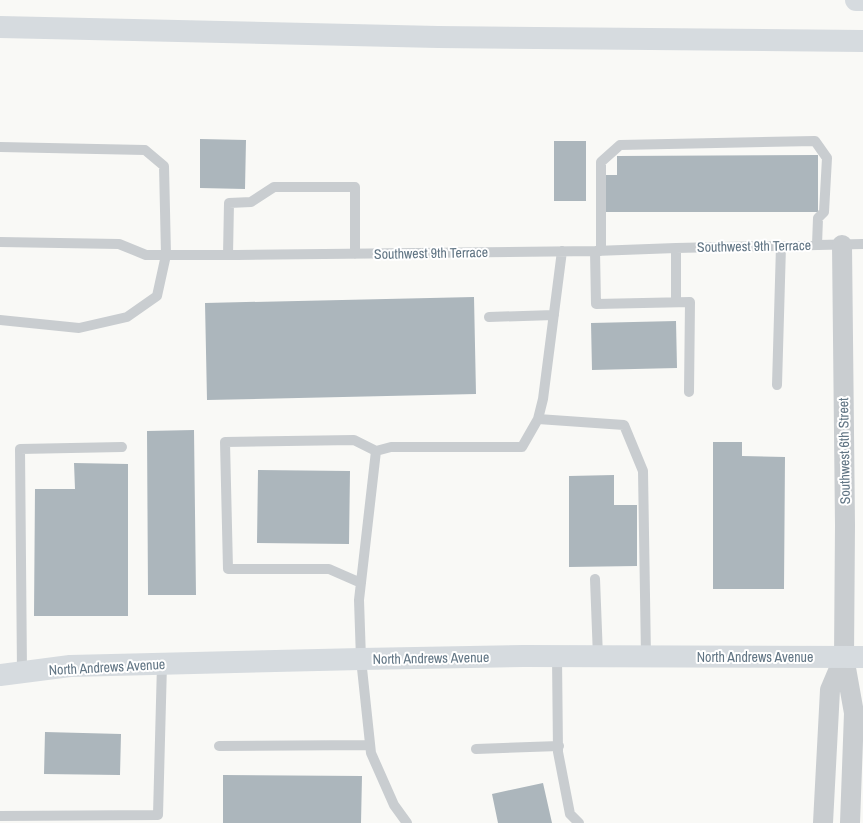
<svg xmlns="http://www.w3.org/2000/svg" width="863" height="823" font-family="'Archivo Narrow',sans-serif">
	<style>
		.building { fill: #acb6bc }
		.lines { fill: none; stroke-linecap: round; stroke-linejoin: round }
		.service { stroke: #c9cdd0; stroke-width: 10 }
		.minor { stroke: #c9cdd0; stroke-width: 20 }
		.secondary { stroke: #d6dbdf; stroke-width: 22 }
		.motorway { stroke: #d6dbdf; stroke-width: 22 }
		.labels { text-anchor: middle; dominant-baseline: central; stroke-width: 4; stroke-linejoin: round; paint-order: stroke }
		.street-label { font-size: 14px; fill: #617584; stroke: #fff }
	</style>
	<rect width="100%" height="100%" fill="#f9f9f6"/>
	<!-- building -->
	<path class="building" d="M 200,139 L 246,140 L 245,189 L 200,188 Z
		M 554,141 L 586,141 L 586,201 L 554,201 Z
		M 818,155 L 818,212 L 604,212 L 604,175 L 617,175 L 617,156 Z
		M 474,297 L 476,394 L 207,400 L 205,303 Z
		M 676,321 L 677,368 L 592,370 L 591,323 Z
		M 194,430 L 196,595 L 148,595 L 147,431 Z
		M 713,442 L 742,442 L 742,456 L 785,457 L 784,589 L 713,589 Z
		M 74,463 L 128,464 L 128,616 L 34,616 L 35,489 L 75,489 Z
		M 258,470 L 350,471 L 349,544 L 257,543 Z
		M 614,475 L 614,505 L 637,505 L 637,566 L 569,567 L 569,476 Z
		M 45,732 L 121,734 L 120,775 L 44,774 Z
		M 223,775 L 362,776 L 361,823 L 223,823 Z
		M 543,783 L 552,823 L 498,823 L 492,794 Z"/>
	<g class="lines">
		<!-- service -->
		<path class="service" d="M 0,147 L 145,150 L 164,166 L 166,255 L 157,296 L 127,317 L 79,328 L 0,320
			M 0,242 L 119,244 L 146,255 L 237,255 L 595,251 L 676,248 L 863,244
			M 595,251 L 596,304 L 690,302 L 689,392
			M 601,251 L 601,162 L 620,145 L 815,141 L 827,158 L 824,212 L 818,218 L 817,245
			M 228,255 L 229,203 L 251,202 L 274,187 L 355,187 L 355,254
			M 676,302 L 676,248
			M 489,317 L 554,315
			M 777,385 L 781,246
			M 538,419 L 624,425 L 643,471 L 646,657
			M 595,579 L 598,657
			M 361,583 L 329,569 L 228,569 L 225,442 L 354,440 L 376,451
			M 557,657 L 558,752 L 570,814 L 579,823
			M 22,672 L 20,449 L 122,447
			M 219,746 L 370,745
			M 476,749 L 559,746
			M 0,816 L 158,815 L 162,664
			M 407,823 L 394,805 L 371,753 L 361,659 L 359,600 L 376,451 L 391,447 L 522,447 L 538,419 L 543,399 L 562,251"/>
		<!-- minor -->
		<path class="minor" d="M 842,245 L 845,525 L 844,657 L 854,713 L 850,823
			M 823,823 L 830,690 L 844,657"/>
		<!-- secondary -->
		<path class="secondary" d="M 0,675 L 70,666 L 361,659 L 523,656 L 863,657"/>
		<!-- motorway -->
		<path class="motorway" d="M 856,0 L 863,0
			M 0,27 L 438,37 L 863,41"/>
	</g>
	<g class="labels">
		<!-- street labels -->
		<g class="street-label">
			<text transform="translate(754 246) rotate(-1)">Southwest 9th Terrace</text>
			<text transform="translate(431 253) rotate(-1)">Southwest 9th Terrace</text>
			<text transform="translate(844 451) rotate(-91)">Southwest 6th Street</text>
			<text x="755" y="657">North Andrews Avenue</text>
			<text transform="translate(431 658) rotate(-1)">North Andrews Avenue</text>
			<text transform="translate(107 667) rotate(-3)">North Andrews Avenue</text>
		</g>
	</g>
</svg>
